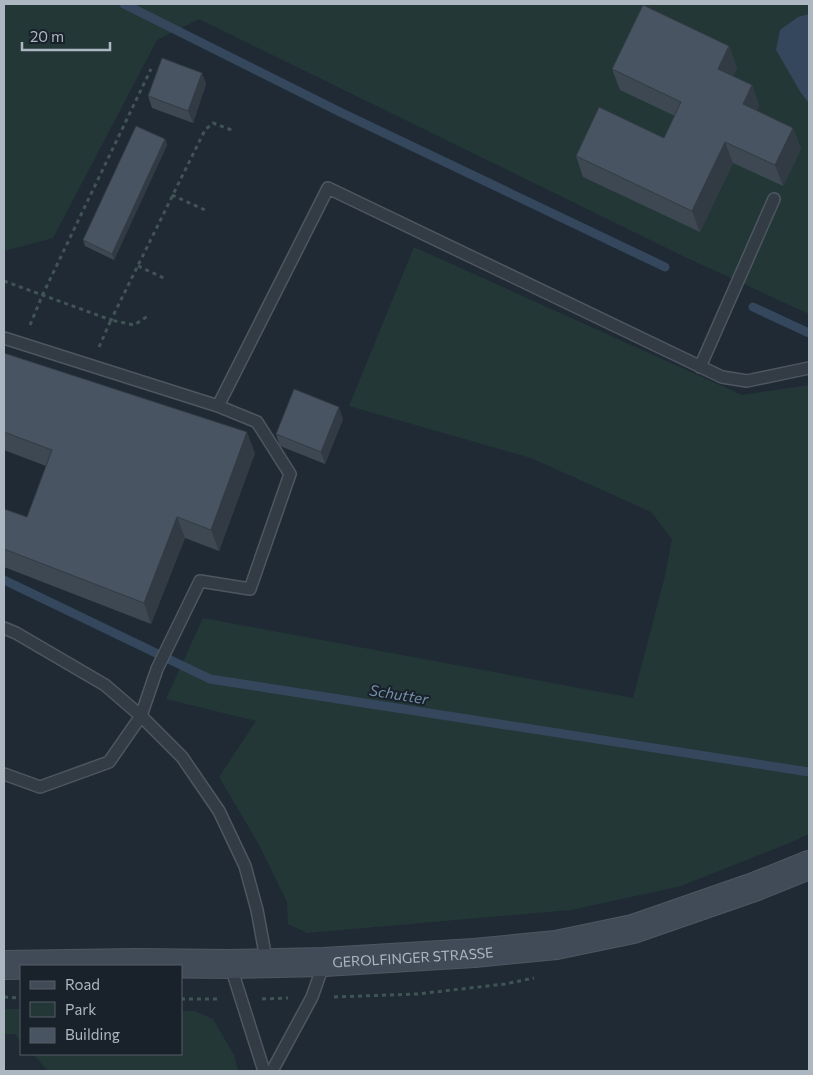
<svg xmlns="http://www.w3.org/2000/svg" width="813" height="1075" font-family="Commissioner,sans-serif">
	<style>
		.green { fill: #233737 }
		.water { fill: #34475c }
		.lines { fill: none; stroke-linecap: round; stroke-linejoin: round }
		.stream { stroke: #34475c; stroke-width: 9 }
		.lane-casing { stroke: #4e5760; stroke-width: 14 }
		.secondary-casing { stroke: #4e5760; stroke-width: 30 }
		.path { stroke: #415455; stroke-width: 3; stroke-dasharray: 4 4; stroke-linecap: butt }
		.lane { stroke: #333c45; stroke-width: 11 }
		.secondary { stroke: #414b58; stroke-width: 28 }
		.wall { fill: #3e4853 }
		.shaded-wall { fill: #323b44 }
		.building { fill: #485461; stroke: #323b44 }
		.labels { text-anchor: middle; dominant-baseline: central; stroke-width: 4; stroke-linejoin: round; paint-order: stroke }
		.street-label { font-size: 14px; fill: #adb7c2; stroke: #19212a }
		.water-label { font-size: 15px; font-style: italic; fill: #768faa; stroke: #19212a }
	</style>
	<rect width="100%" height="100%" fill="#202a35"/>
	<!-- green -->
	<path class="green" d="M 4,4 L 809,4 L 809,314 L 685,257 L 199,19 L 157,40 L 53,238 L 4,251 Z
		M 414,247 L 742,395 L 809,385 L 809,834 L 789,843 L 681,886 L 571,910 L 307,933 L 288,924 L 287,902 L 258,843 L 219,777 L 256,721 L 166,699 L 203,618 L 633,698 L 665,576 L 672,539 L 651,512 L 531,458 L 349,406 Z
		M 4,1009 L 21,1009 L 21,1041 L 15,1034 L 4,1034 Z
		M 181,1011 L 195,1011 L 213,1019 L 234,1055 L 238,1071 L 48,1071 L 33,1054 L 181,1054 Z"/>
	<!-- water -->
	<path class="water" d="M 809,14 L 809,103 L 801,93 L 776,50 L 780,30 L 798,17 Z"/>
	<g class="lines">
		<!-- stream -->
		<path class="stream" d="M 124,4 L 340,112 L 665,267
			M 753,307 L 809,333
			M 4,580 L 210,679 L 809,772"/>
		<!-- lane casing -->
		<g class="lane-casing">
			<path id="lane" d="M 4,338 L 218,406 L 328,188 L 722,377 L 747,381 L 809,368
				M 700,367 L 774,199
				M 4,628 L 16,633 L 105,685 L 141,716 L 182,757 L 219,811 L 245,866 L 257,910 L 267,964
				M 4,774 L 40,787 L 109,762 L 141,716 L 157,669 L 200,581 L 250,589 L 290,474 L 257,422 L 218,406
				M 230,964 L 264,1071
				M 272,1071 L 312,997 L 324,963"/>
		</g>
		<!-- secondary casing -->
		<g class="secondary-casing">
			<g id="secondary">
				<path id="s1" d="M 4,965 L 136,963 L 230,964 L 324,962 L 474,953 L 556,945 L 633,929 L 754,887 L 809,865"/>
			</g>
		</g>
		<!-- path -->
		<path class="path" d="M 172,195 L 205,210
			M 138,266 L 166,279
			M 4,281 L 111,320 L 205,130 L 213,123 L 234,131
			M 30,325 L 42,296 L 151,69
			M 99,347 L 111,320 L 134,325 L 148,316
			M 4,997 L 21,998
			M 334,997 L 417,994 L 505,984 L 534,978
			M 181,999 L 221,999
			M 262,999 L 288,998"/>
		<!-- lane -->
		<use href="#lane" class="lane"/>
		<!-- secondary -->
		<use href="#secondary" class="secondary"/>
	</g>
	<!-- wall -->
	<path class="wall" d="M 729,46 L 737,68 L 733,76 L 752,85 L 759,106 L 757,111 L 793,128 L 801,149 L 783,186 L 733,163 L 700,232 L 583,177 L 576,156 L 664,138 L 675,116 L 620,90 L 612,69 Z
		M 202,73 L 206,84 L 193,123 L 152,108 L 148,96 Z
		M 165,139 L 167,145 L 114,260 L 85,246 L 83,240 Z
		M 4,353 L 255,453 L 219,551 L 185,538 L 151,624 L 4,567 L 4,509 L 27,517 L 46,466 L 4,450 Z
		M 343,419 L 325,464 L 280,446 L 276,434 Z"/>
	<!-- shaded-wall -->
	<path class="shaded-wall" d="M 729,46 L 737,68 L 726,90 L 718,69 Z
		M 202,73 L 206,84 L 193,123 L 188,111 Z
		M 752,85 L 759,106 L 751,125 L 743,104 Z
		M 793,128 L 801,149 L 783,186 L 775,165 Z
		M 165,139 L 167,145 L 114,260 L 112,254 Z
		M 725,142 L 733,163 L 700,232 L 692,211 Z
		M 339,407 L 343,419 L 325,464 L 321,452 Z
		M 247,432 L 255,453 L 219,551 L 211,530 Z
		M 177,517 L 185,538 L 151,624 L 144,603 Z"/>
	<!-- building -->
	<path class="building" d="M 643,5 L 729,46 L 718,69 L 752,85 L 743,104 L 793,128 L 775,165 L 725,142 L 692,211 L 576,156 L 599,107 L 664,138 L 681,102 L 612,69 Z
		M 162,58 L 202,73 L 188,111 L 148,96 Z
		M 136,126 L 165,139 L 112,254 L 83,240 Z
		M 4,353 L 247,432 L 211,530 L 177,517 L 144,603 L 4,549 L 4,509 L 27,517 L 52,450 L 4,432 Z
		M 294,389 L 339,407 L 321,452 L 276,434 Z"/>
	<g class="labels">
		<!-- street labels -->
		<g class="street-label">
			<text stroke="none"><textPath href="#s1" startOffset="409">GEROLFINGER STRASSE</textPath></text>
		</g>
		<!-- water labels -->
		<g class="water-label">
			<text transform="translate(399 694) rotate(9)">Schutter</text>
		</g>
	</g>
	<!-- border -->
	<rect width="813" height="1075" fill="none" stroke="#adb7c2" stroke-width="10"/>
	<!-- legend -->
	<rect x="20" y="965" width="162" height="90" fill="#19212a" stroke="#545d67"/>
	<rect x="30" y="981" width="25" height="8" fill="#414b58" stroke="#545d67"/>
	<text x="65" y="990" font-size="15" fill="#adb7c2">Road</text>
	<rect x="30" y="1002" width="25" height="15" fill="#233737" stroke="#545d67"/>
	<text x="65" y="1015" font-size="15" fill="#adb7c2">Park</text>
	<rect x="30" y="1028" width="25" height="15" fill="#485461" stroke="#545d67"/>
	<text x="65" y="1040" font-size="15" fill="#adb7c2">Building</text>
	<!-- scale -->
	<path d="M22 42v8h88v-8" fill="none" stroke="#adb7c2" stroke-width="2.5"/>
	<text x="30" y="42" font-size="15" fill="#adb7c2" stroke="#19212a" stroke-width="4" paint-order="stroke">20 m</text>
</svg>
